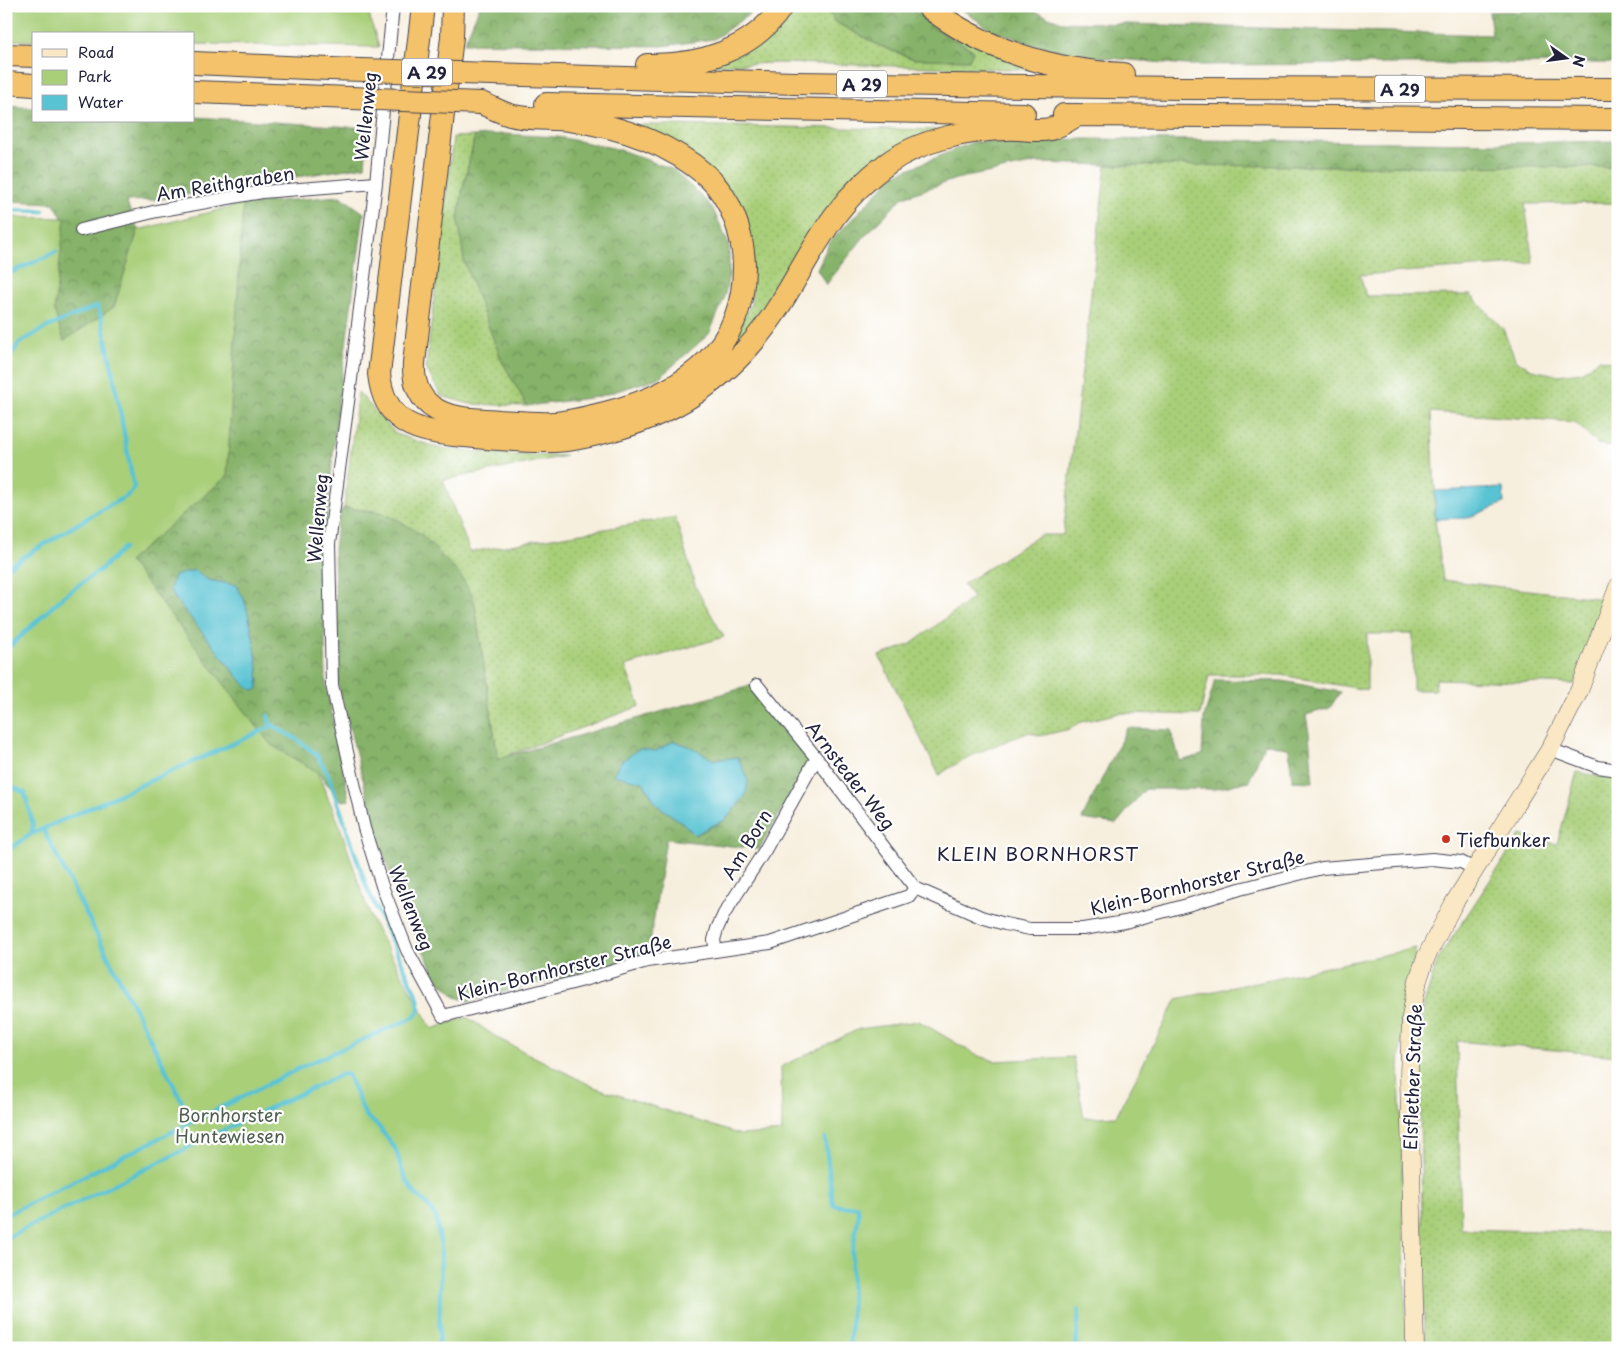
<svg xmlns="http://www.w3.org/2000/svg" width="1624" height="1354" font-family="'Playpen Sans',sans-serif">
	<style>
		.grass { fill: url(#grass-dots); stroke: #66785a }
		.forest { fill: url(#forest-crowns); stroke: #546a52; fill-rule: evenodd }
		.park { fill: #a9cf79; stroke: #66785a }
		.water { fill: #58c3d3; stroke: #3d7287 }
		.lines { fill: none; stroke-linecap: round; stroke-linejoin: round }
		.stream { stroke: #58c3d3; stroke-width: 4.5 }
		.street-casing { stroke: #424153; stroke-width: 14 }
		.secondary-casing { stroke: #424153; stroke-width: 19 }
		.highway-casing { stroke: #424153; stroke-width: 24 }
		.street { stroke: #fff; stroke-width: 12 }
		.secondary { stroke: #fae7c3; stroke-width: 18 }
		.highway { stroke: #f3c26a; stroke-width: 22 }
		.highway-bridge-casing { stroke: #424153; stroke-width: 24; stroke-linecap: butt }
		.highway-bridge { stroke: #f3c26a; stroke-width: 22 }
		.poi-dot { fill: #c8321e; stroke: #fff; stroke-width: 2 }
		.labels { text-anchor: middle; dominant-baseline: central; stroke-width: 4.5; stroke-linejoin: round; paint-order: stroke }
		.shield { fill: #fff; stroke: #646476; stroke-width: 1 }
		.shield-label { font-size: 16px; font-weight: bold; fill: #22223b }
		.street-label { font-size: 18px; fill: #22223b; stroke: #fff }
		.poi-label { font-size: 18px; fill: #22223b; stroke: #fff; text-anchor: start }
		.park-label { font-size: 18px; fill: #515f51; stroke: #fff }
		.neighbourhood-label { font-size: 19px; letter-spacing: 1px; fill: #22223b; stroke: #fff }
	</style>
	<defs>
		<pattern id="grass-dots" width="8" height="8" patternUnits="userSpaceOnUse" patternTransform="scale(1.25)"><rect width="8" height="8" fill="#a9cf79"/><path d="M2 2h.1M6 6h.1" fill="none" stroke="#91b16a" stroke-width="1.8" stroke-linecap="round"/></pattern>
		<pattern id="forest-crowns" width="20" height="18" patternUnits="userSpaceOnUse" patternTransform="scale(1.25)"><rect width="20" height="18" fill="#86b269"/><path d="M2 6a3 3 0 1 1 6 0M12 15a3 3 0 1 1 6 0" fill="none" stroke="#6d9058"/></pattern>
	</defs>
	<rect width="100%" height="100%" fill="#fff"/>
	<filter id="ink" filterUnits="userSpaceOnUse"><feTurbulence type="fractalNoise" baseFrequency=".02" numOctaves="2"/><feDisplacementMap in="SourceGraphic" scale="10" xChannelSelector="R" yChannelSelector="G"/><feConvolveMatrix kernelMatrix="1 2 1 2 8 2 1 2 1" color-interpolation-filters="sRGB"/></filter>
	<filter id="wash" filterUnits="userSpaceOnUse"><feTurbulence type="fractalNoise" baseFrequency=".0096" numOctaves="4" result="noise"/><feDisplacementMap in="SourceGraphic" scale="20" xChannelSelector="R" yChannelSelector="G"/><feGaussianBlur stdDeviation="1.12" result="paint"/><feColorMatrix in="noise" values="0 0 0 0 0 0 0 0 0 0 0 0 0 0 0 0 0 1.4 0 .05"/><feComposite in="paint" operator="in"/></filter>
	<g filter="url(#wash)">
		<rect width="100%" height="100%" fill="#f7efde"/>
		<!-- grass -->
		<path class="grass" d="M 792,6 L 824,6 L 835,22 L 880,46 L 914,59 L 973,50 L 933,28 L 908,6 L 917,6 L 1049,70 L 782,63 L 712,65 Z
			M 610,124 L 949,130 L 867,169 L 781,293 L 720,364 L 751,304 L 753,256 L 735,199 Z
			M 475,136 L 462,193 L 501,359 L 527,406 L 470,404 L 441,396 L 426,368 L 453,137 Z
			M 1106,165 L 1618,167 L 1618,203 L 1525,204 L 1533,263 L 1360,275 L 1366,296 L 1471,295 L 1503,329 L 1516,361 L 1536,371 L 1558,375 L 1581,372 L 1600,359 L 1618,363 L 1618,446 L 1597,444 L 1575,422 L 1431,412 L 1435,491 L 1435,519 L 1443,580 L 1605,599 L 1574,684 L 1436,679 L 1435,690 L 1413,690 L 1413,634 L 1367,634 L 1367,690 L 1281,675 L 1209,675 L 1200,715 L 1120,713 L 1081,722 L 1070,729 L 1040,736 L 1030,732 C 998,744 967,755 939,775 L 879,656 L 911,644 L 973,598 L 963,584 L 1040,535 L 1063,535 Z
			M 358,392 L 396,434 L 438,448 L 501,454 L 566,456 L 443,480 L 470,552 L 675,517 L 696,588 L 724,637 L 625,666 L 640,706 L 498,759 L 474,599 L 381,512 L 344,508 Z
			M 1577,772 L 1618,780 L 1618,1056 L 1457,1041 L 1461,1229 L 1618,1233 L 1618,1348 L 1425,1348 L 1419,1069 L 1424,1004 L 1438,959 L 1520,835 L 1557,844 Z"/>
		<!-- forest -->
		<path class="forest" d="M 480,6 L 761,6 L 714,39 L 662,46 L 464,43 Z
			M 824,6 L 908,6 L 933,28 L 973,50 L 969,60 L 914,59 L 880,46 L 835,22 Z
			M 957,6 L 1021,6 L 1062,22 L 1492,35 L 1489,12 L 1542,11 L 1542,6 L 1618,6 L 1618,63 L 1187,65 L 1098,57 L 1049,50 L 991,30 Z
			M 6,106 L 34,108 L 34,121 L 194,121 L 194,117 L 368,128 L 365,166 L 154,200 L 126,201 L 138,230 L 114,307 L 64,341 L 54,311 L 64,221 L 54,203 L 6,201 Z
			M 503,134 L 558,137 L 618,149 L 674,170 L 712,207 L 729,245 L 729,275 L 724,299 L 709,334 L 659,378 L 597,397 L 527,406 L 501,359 L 464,262 L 458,218 L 462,193 L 475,136 Z
			M 1086,139 L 1499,143 L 1618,141 L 1618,167 L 1106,165 L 1037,163 L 956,179 L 903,197 L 863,238 L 826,285 L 817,269 L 829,243 L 894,175 L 973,142 Z
			M 340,196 L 364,213 L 338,403 L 323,558 L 326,684 L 349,800 L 342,801 L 317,772 L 271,745 L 129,561 L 227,476 L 243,204 ZM 200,574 L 208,580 L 236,585 C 238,590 242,594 244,599 C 249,613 263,679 257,690 L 243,683 L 174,597 L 170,589 Z
			M 343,508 L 381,512 L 400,521 L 421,534 L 461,576 L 474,599 L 498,759 L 753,685 L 811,760 L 759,849 L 666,839 L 648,956 L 468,1001 L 456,997 L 437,979 L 400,904 L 377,833 L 338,684 L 334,549 L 338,516 ZM 674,741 L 691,747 L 714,760 L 737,757 L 746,795 L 725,820 L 695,835 L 683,823 L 657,805 L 643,782 L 613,774 Z
			M 1215,680 L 1283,681 L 1340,692 L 1330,708 L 1306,715 L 1309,733 L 1313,782 L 1292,781 L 1289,749 L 1265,743 L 1249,781 L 1215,789 L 1145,789 L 1116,824 L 1082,819 L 1127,728 L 1171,730 L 1180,761 L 1202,755 L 1204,718 Z"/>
		<!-- park -->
		<path class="park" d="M 6,6 L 368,6 L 368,12 L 379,47 L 194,44 L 194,34 L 34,34 L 34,41 L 6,40 Z
			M 243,204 L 227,476 L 129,561 L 271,745 L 317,772 L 338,821 L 372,921 L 432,1029 L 467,1017 L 499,1039 L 594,1087 L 741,1135 L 782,1132 L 781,1067 L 859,1029 L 919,1021 L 976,1055 L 995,1061 L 1073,1057 L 1084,1118 L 1116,1116 L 1177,999 L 1416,948 L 1404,1002 L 1399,1067 L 1407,1348 L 6,1348 L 6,217 L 65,218 L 54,311 L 64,341 L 114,307 L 138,230 Z"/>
		<!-- water -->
		<path class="water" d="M 1503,488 L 1504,503 L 1468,518 L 1435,519 L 1435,491 Z
			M 194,570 L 208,580 L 236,585 C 238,590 242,594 244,599 C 249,613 263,679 257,690 L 252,690 L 243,683 L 174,597 L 170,589 L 174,576 Z
			M 674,741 L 691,747 L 714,760 L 738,757 L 748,781 L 746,795 L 725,820 L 707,828 L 695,835 L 683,823 L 657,805 L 643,782 L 613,775 L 620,762 L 639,749 L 656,751 Z"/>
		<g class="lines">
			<!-- stream -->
			<path class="stream" d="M 6,210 L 43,211
				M 6,275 L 56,252
				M 6,363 L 19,343 L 47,327 L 97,306 L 101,316 L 113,373 L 134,488 L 130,494 L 89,517 L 6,568
				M 6,650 L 65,595 L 100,570 L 124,548
				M 6,784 L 25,793 L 33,825 L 31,834 L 6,852
				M 43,829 L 192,1121
				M 27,836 L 268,728 L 270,724
				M 825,1138 L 833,1205 L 846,1207 L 857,1206 L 859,1213 L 852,1254 L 851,1327 L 849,1348
				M 6,1215 L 308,1064 L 403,1022 L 414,1017 L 419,1011 L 418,998 L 367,888 L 328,774 L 316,754 L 295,738 L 270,724 L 268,716
				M 6,1238 L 248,1118 L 343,1074 L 348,1075 L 365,1115 L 379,1127 L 396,1150 L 401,1168 L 407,1181 L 415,1194 L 424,1201 L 436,1217 L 441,1247 L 439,1348
				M 1076,1348 L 1079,1310"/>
		</g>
	</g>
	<g filter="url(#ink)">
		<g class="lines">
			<!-- street casing -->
			<g class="street-casing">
				<path id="street" d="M 393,6 L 376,183 L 350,387 L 329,544 L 332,685 L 364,828 L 382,886 L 407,950 L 443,1016 L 580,981 L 647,961 L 770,943 L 909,896 L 915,888
					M 81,230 L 157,211 L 262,192 L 376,183
					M 757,685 L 818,760 L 915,888 L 981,917 L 1005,924 L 1030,929 L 1083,929 L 1125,922 L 1191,904 L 1240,889 L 1322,868 L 1432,859 L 1461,862 L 1475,869
					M 1550,749 L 1598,767 L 1618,770
					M 716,951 L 714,940 L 717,929 L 724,914 L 765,850 L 813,764 L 818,760"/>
			</g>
			<!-- secondary casing -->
			<g class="secondary-casing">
				<path id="secondary" d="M 1415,1348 L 1409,1076 L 1411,1016 L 1418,980 L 1426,957 L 1454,903 L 1550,749 L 1579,691 L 1618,587"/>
			</g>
			<!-- highway casing -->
			<g class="highway-casing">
				<path id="highway" d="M 423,6 L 379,374 C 384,421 413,431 454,435 C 487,438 520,442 554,441 C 572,441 591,436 609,431 C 684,412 741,368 781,303 C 815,248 833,203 888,163 C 920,140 968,130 1007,129 C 1021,128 1037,132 1050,129 C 1059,127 1069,120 1077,115
					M 453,6 L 452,37 L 414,363 C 413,382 419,400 437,410 C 455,420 479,419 499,421 C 517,422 536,424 554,423 C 571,422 588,417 605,413 C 681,394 745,352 744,265 C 743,233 731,198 707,176 C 669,143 619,126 569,120 C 551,118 527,120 510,115 C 500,112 491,107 481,103
					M 927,6 C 981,49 1054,71 1123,74
					M 6,55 L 34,56
					M 194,63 L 330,69
					M 647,65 C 698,66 753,51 782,6
					M 524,75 L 795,83 L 1182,88 L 1618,89
					M 6,83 L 34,85
					M 194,92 L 325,97
					M 546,104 L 1024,114
					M 1064,115 L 1618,119"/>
			</g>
			<!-- street -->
			<use href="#street" class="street"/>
			<!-- secondary -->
			<use href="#secondary" class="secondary"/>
			<!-- highway -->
			<use href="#highway" class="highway"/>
			<!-- highway-bridge casing -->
			<g class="highway-bridge-casing">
				<path id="highway-bridge" d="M 330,69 L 524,75
					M 325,97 L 481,103"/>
			</g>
			<!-- highway-bridge -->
			<use href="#highway-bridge" class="highway-bridge"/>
		</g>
	</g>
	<!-- markers -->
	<circle class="poi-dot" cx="1446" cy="839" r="5"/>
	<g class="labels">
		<!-- shield labels -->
		<g class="shield">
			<rect x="402" y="58.5" width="50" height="27" rx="4"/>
			<rect x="837" y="70.5" width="50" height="27" rx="4"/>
			<rect x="1375" y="75.5" width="50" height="27" rx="4"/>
		</g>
		<g class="shield-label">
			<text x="427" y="72">A 29</text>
			<text x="862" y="84">A 29</text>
			<text x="1400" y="89">A 29</text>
		</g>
		<!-- street labels -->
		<g class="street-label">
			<text transform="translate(365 116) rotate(-84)">Wellenweg</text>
			<text transform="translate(225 183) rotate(-9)">Am Reithgraben</text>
			<text transform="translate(317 518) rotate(-85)">Wellenweg</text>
			<text transform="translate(851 775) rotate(52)">Arnsteder Weg</text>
			<text transform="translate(746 844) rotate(-59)">Am Born</text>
			<text transform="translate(1197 882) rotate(-14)">Klein-Bornhorster Straße</text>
			<text transform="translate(412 908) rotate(68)">Wellenweg</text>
			<text transform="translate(564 967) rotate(-14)">Klein-Bornhorster Straße</text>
			<text transform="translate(1412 1077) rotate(-88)">Elsflether Straße</text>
		</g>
		<!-- poi labels -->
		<g class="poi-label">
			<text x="1456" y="839">Tiefbunker</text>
		</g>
		<!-- park labels -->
		<g class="park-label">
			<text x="230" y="1114">Bornhorster<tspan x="230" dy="21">Huntewiesen</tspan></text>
		</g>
		<!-- neighbourhood labels -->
		<g class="neighbourhood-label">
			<text x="1038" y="853">KLEIN BORNHORST</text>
		</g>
	</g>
	<!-- margin -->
	<rect width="1624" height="1354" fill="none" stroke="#fff" stroke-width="25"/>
	<!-- legend -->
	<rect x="32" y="32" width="162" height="90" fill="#ffffff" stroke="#a7a7b1"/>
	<rect x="42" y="49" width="25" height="8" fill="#fae7c3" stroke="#a7a7b1"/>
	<text x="78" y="58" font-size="15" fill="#22223b">Road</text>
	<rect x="42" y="70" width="25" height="15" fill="#a9cf79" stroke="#a7a7b1"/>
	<text x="78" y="82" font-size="15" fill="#22223b">Park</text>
	<rect x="42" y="95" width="25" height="15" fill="#58c3d3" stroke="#a7a7b1"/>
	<text x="78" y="108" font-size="15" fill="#22223b">Water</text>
	<!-- north arrow -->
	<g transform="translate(1566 58) rotate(104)" stroke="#ffffff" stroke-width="4" paint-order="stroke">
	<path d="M0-4L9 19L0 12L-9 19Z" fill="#22223b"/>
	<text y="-8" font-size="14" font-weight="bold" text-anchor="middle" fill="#22223b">N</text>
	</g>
</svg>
